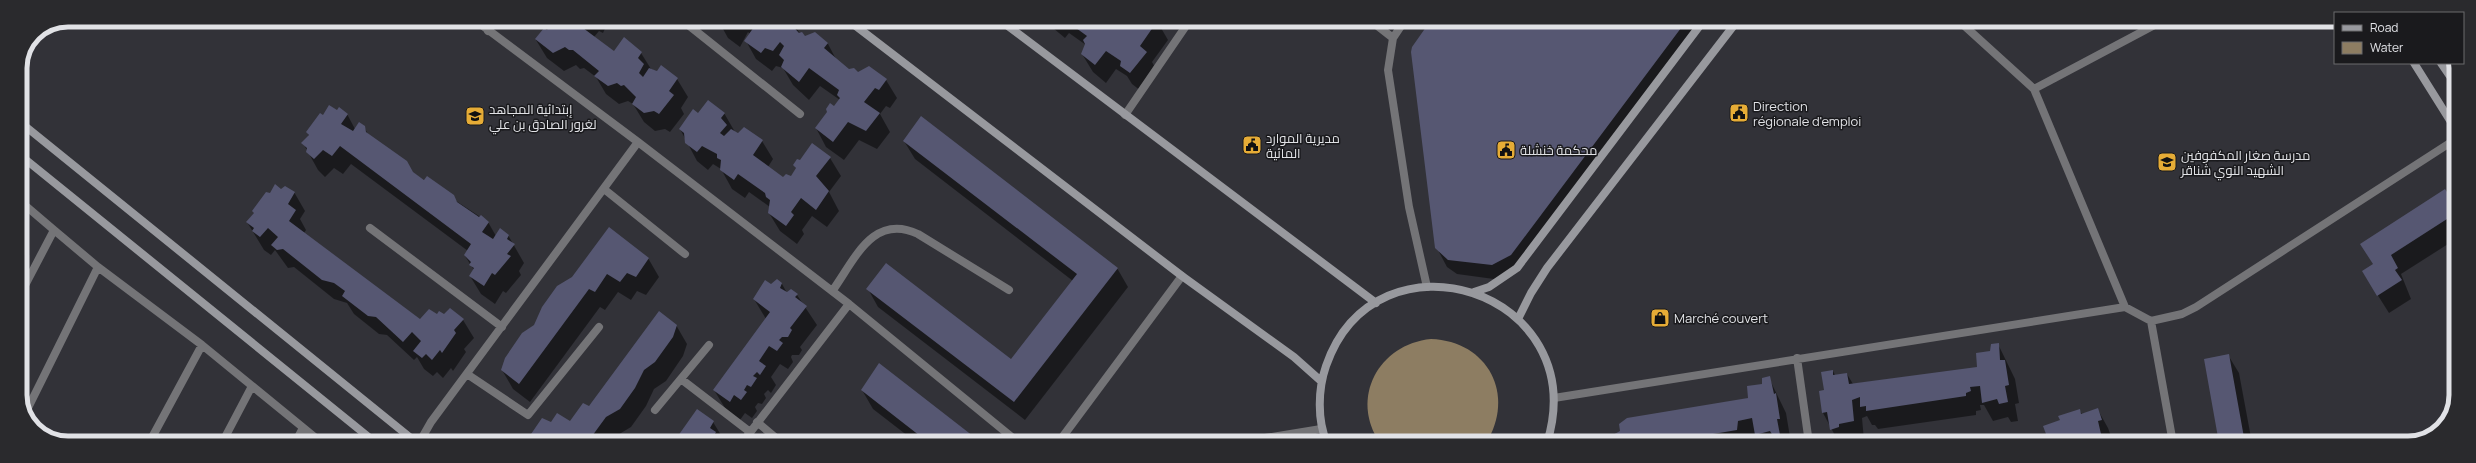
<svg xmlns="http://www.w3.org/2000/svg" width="2476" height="463" font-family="Manrope,Cairo,sans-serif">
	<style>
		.water { fill: #8d7d62 }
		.shadow { fill: #0007 }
		.building { fill: #565772 }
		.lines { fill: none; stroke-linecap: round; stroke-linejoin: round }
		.street { stroke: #747477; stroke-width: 8 }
		.secondary { stroke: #98999e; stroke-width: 8 }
		.labels { text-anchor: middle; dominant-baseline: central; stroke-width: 3; stroke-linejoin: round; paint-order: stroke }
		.poi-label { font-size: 13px; fill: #e1e2e6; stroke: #1a1a1d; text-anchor: start }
		.rim { fill: none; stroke: #e1e2e6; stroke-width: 5 }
	</style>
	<rect width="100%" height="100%" fill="#323238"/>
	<!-- water -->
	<path class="water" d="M 1431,339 C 1488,341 1516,395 1486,443 L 1380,443 C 1349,398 1379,344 1431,339 Z"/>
	<!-- shadow -->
	<path class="shadow" d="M 552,20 L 609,20 L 603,33 L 599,31 L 594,37 L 614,52 L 641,53 L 651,69 L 677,79 L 688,97 L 681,108 L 684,114 L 670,132 L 665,129 L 655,131 L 644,122 L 633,104 L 628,101 L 619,104 L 606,94 L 596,77 L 584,68 L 580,69 L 576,65 L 564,71 L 547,58 L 536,40 L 547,32 L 554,23 Z
		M 718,20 L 792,20 L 800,34 L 805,37 L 814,33 L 828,44 L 837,61 L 849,70 L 857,73 L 869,67 L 886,80 L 897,98 L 890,108 L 886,106 L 880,114 L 890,132 L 877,149 L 859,140 L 844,160 L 826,147 L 816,128 L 840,100 L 820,86 L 809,100 L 793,85 L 783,68 L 776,66 L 772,71 L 756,59 L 746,41 L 750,34 L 748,32 L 740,47 L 728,38 Z
		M 1049,20 L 1111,20 L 1121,28 L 1157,21 L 1168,40 L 1152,62 L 1157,71 L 1141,91 L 1132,84 L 1127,76 L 1116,69 L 1106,83 L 1093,72 L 1082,54 L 1086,45 L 1069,33 L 1065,38 L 1053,28 Z
		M 1433,20 L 1706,20 L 1519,270 L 1501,280 L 1457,274 L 1447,267 L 1439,252 L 1413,47 Z
		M 337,112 L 347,114 L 355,129 L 364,127 L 369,136 L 412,172 L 488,222 L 496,236 L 508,235 L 524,263 L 519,271 L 521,275 L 506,293 L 503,291 L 495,304 L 481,294 L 470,276 L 474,270 L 465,256 L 468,251 L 351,164 L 343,174 L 334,168 L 325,177 L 318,170 L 303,143 L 309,136 L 307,132 L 323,116 Z
		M 724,113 L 735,132 L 762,141 L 773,159 L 768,167 L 783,178 L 791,177 L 797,170 L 794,165 L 801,161 L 830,158 L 841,176 L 829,192 L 839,211 L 827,227 L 812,216 L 802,230 L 804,234 L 797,244 L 780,231 L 769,213 L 770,207 L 749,192 L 745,198 L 732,189 L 721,169 L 713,164 L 708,170 L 697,161 L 680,129 L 699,115 Z
		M 904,141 L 1117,268 L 1128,287 L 1025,420 L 878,307 L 868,289 L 1011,361 L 1073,281 L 915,159 Z
		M 281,190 L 294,192 L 305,211 L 300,219 L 306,230 L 304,233 L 420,320 L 444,316 L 450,309 L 463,320 L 474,338 L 464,349 L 466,352 L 453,371 L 451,368 L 443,378 L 437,372 L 433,376 L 424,369 L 417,357 L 414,360 L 387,335 L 379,334 L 354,314 L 347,303 L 334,299 L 294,267 L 288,268 L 275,250 L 271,255 L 264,250 L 247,222 L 270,195 Z
		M 2456,207 L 2456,239 L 2401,274 L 2411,299 L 2389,313 L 2363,272 Z
		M 648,258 L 659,277 L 646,295 L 637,291 L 631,300 L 618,292 L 605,310 L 600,307 L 530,402 L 513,389 L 502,370 L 535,325 L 558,287 Z
		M 782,284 L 787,293 L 797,295 L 817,325 L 800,347 L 802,350 L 799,355 L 792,355 L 791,357 L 793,362 L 788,369 L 780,364 L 771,377 L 776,385 L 771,393 L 768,390 L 764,394 L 766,398 L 762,404 L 758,403 L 755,407 L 757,411 L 752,418 L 745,413 L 740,420 L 725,408 L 714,390 L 766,319 L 754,299 L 772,285 Z
		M 676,325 L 687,344 L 683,356 L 666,381 L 654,389 L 646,406 L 631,427 L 616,436 L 611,443 L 533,443 L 530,437 L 551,423 L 571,423 Z
		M 2456,335 L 2456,343 L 2452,337 Z
		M 1998,344 L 2015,379 L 2019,403 L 2015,404 L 2018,421 L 2011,422 L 2008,417 L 1993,421 L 1984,405 L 1980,405 L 1981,410 L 1976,411 L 1976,415 L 1878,429 L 1875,425 L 1872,425 L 1867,416 L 1862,418 L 1864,440 L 1839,443 L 1823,413 L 1820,391 L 1825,391 L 1833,371 L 1835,375 L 1847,374 L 1853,384 L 1978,368 Z
		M 2228,355 L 2239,373 L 2252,443 L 2220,443 Z
		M 1769,378 L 1786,413 L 1790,437 L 1787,438 L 1788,443 L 1760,443 L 1757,437 L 1748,439 L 1748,443 L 1610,443 L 1749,398 Z
		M 862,390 L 981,443 L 917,443 L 873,409 Z
		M 2079,410 L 2082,414 L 2098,410 L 2108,428 L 2112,439 L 2108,439 L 2109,443 L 2052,443 L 2047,434 L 2062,420 Z
		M 713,422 L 724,440 L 722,443 L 674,443 Z"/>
	<!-- building -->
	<path class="building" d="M 555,20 L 582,20 L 585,24 L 583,28 L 614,51 L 624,37 L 642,52 L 638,58 L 644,64 L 639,73 L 643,77 L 649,68 L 657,71 L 661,65 L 678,78 L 669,91 L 674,95 L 659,114 L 654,111 L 644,113 L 632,104 L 636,97 L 624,85 L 621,86 L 617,83 L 608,86 L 594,76 L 599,71 L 573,50 L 569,50 L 565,47 L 553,53 L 535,39 L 544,28 L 547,30 Z
		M 717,20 L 734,20 L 729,29 Z
		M 751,20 L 787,20 L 799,33 L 802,32 L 805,36 L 815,32 L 828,43 L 824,48 L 849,69 L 854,68 L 858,72 L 869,66 L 887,79 L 879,90 L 875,88 L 864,102 L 880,113 L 866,131 L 848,122 L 833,142 L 815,128 L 827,112 L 826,109 L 830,103 L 834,106 L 840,98 L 837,95 L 839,90 L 809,68 L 799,82 L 781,67 L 784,60 L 779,55 L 784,46 L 780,42 L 773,51 L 765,48 L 761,53 L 744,41 L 754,27 L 748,24 Z
		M 1065,20 L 1112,20 L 1120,27 L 1125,20 L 1158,20 L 1140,46 L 1147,52 L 1130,73 L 1120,66 L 1121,61 L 1106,51 L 1095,65 L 1081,54 L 1085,44 L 1083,40 L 1087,36 Z
		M 1431,20 L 1687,20 L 1511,255 L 1492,265 L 1448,260 L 1435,248 L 1411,52 L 1412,47 Z
		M 708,100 L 725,113 L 721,118 L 727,125 L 720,133 L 724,136 L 731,129 L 738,133 L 744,127 L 763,140 L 753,155 L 783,177 L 786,174 L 791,176 L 796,168 L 793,165 L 797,159 L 800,160 L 812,143 L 831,157 L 816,176 L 829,191 L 816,210 L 801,198 L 791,212 L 794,215 L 786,226 L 768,213 L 770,200 L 766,197 L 765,193 L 738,174 L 734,180 L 720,170 L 721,160 L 717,158 L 717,154 L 702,146 L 697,152 L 685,143 L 684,133 L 679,129 L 693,109 L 698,113 Z
		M 329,105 L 337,110 L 339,107 L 348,114 L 341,124 L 353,131 L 359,122 L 365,126 L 366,132 L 407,161 L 413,172 L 424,180 L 427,176 L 454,195 L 457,202 L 479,217 L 481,215 L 489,222 L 482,232 L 493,239 L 500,228 L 509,235 L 507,239 L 515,244 L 507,254 L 511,256 L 495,275 L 492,273 L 484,286 L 469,276 L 474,268 L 469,265 L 471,262 L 464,255 L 471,244 L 340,146 L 332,156 L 323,150 L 314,159 L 306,152 L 307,148 L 301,143 L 309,135 L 306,132 L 320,113 L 323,115 Z
		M 921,116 L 1118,268 L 1014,402 L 866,289 L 886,263 L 1011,359 L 1077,274 L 903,141 Z
		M 275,184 L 281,189 L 285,186 L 295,192 L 288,204 L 296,210 L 289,221 L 420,319 L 429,309 L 437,314 L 439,311 L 444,314 L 450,308 L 464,319 L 454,330 L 456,333 L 442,353 L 440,350 L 432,360 L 426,354 L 422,358 L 413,351 L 421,341 L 412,332 L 403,342 L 376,317 L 368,316 L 342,296 L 345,291 L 334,283 L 322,280 L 283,249 L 277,250 L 271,245 L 278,237 L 268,228 L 260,237 L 252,231 L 254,228 L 246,222 L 254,213 L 252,211 L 266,192 L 270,193 Z
		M 2445,189 L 2456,205 L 2456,232 L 2447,219 L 2391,255 L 2398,268 L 2395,270 L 2402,280 L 2377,296 L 2362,271 L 2373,264 L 2360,244 Z
		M 609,227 L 649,258 L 636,277 L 627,273 L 620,282 L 607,274 L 595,292 L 589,289 L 519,384 L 501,370 L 505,358 L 522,333 L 534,325 L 542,307 L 557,286 L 572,277 Z
		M 777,279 L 782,283 L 780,288 L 787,292 L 791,289 L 798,294 L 795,297 L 807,306 L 790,328 L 792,330 L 788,337 L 782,337 L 779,340 L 783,343 L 777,351 L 769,346 L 759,361 L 766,366 L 760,375 L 757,372 L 753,376 L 757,378 L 751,387 L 747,385 L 744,390 L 747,392 L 741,400 L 734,395 L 730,402 L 713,390 L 770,312 L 753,299 L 765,280 L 771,284 Z
		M 659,311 L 677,325 L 673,337 L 655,362 L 644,370 L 635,388 L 620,409 L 606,417 L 587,443 L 536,443 L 529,437 L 542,418 L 551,422 L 557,413 L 570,421 L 583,403 L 589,406 Z
		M 1999,343 L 2000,360 L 2005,360 L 2009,385 L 2005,386 L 2008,402 L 1999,404 L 1997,399 L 1982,403 L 1980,386 L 1970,387 L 1971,391 L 1966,393 L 1966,396 L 1866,411 L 1866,406 L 1860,407 L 1860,397 L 1852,400 L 1854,421 L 1839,424 L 1839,427 L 1830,430 L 1827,412 L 1822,413 L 1819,391 L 1824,390 L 1821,372 L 1833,370 L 1833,375 L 1847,373 L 1849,384 L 1977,367 L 1976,353 L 1990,351 L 1991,344 Z
		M 2229,354 L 2245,443 L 2219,443 L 2204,359 Z
		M 879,363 L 982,443 L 929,443 L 861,390 Z
		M 1770,376 L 1774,394 L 1776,393 L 1780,419 L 1777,419 L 1780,435 L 1773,436 L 1770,431 L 1755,435 L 1752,418 L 1738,421 L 1737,430 L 1659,443 L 1609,443 L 1611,436 L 1620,431 L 1619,424 L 1627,418 L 1748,398 L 1747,386 L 1762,384 L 1762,378 Z
		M 2098,408 L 2102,420 L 2098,421 L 2101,434 L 2091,438 L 2092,443 L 2052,443 L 2049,434 L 2046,434 L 2043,426 L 2060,420 L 2058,416 L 2080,409 L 2081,414 Z
		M 697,409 L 714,421 L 710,428 L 716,432 L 711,441 L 707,438 L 704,443 L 673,443 Z"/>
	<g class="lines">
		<!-- street -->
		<path class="street" d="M 475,20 L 638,142 L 849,304 L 742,443
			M 682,20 L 800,114
			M 1370,20 L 1393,38
			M 1405,20 L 1393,38 L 1388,70 L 1409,207 L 1427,287
			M 1958,20 L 2034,89 L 2125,307
			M 488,31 L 496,20
			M 2034,89 L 2164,20
			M 1125,115 L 1190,20
			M 604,189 L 685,254
			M 20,201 L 54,230
			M 370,228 L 502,327
			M 833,290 C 855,259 873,213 918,234 L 1009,290
			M 20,295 L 54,230 L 98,267 L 202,345 L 322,443
			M 849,304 L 1019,443
			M 2151,321 L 2173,443
			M 1797,358 L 1809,443
			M 467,374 L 528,415 L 599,327
			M 681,379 L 750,432
			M 1554,398 L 2125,307 L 2151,321 L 2182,314 L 2196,307 L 2456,139
			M 655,410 L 709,345
			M 26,412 L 98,267
			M 757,422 L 782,443
			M 149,443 L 202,345
			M 222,443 L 252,386
			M 295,443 L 303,428
			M 419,443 L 431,422 L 638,142
			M 846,443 L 850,439 L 855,443
			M 1058,443 L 1182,276
			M 1234,443 L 1321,429"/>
		<!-- secondary -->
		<path class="secondary" d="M 848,20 L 1182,276 L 1294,357 L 1321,381
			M 1000,20 L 1376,303
			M 2414,63 L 2456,130
			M 2441,63 L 2456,85
			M 20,122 L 417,443
			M 20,155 L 376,443
			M 1474,292 L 1489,287 L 1517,268 L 1704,20
			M 1518,319 L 1531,293 L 1547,268 L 1738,20
			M 1327,443 C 1317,420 1318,389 1326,366 C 1376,222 1594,290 1547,443"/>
	</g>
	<!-- icons -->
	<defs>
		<g id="civic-square" transform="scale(1)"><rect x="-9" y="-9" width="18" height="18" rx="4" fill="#e6ac36" stroke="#1a1a1d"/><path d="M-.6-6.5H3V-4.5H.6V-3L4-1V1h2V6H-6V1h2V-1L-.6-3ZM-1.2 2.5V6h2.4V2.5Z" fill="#111"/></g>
		<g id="school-square" transform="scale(1)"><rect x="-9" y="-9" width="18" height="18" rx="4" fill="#e6ac36" stroke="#1a1a1d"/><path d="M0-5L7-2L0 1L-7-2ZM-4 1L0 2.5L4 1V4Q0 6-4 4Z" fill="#111"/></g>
		<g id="shop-square" transform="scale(1)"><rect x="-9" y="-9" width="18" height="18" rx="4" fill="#e6ac36" stroke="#1a1a1d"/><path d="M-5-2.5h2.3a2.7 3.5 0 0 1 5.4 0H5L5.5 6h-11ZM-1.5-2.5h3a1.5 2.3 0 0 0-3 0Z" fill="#111"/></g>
	</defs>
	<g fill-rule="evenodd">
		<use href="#civic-square" x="1739" y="113"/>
		<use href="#school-square" x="475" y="116"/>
		<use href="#civic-square" x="1252" y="145"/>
		<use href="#civic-square" x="1506" y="150"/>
		<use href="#school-square" x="2167" y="162"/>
		<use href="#shop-square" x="1660" y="318"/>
	</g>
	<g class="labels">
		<!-- poi labels -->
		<g class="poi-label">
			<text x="1753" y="106">Direction<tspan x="1753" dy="15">régionale d'emploi</tspan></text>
			<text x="489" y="109">إبتدائية المجاهد<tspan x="489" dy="15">لغرور الصادق بن علي</tspan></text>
			<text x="1266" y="138">مديرية الموارد<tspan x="1266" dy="15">المائية</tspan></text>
			<text x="1520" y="150">محكمة خنشلة</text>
			<text x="2181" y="155">مدرسة صغار المكفوفين<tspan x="2181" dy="15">الشهيد النوي شناقر</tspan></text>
			<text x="1674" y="318">Marché couvert</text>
		</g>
	</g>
	<!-- crop -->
	<path d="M0 0H2476V463H0ZM68 27H2408A41 41 0 0 1 2449 68V395A41 41 0 0 1 2408 436H68A41 41 0 0 1 27 395V68A41 41 0 0 1 68 27Z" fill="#2a2a2d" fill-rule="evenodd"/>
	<path class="rim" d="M68 27H2408A41 41 0 0 1 2449 68V395A41 41 0 0 1 2408 436H68A41 41 0 0 1 27 395V68A41 41 0 0 1 68 27Z"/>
	<!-- legend -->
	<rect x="2334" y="12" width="130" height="52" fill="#1a1a1d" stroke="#6a6a6d"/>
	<rect x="2342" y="25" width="20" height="6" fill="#98999e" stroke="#6a6a6d"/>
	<text x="2370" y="32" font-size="12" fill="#e1e2e6">Road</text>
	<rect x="2342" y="42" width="20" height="12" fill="#8d7d62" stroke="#6a6a6d"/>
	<text x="2370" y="52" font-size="12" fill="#e1e2e6">Water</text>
</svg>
